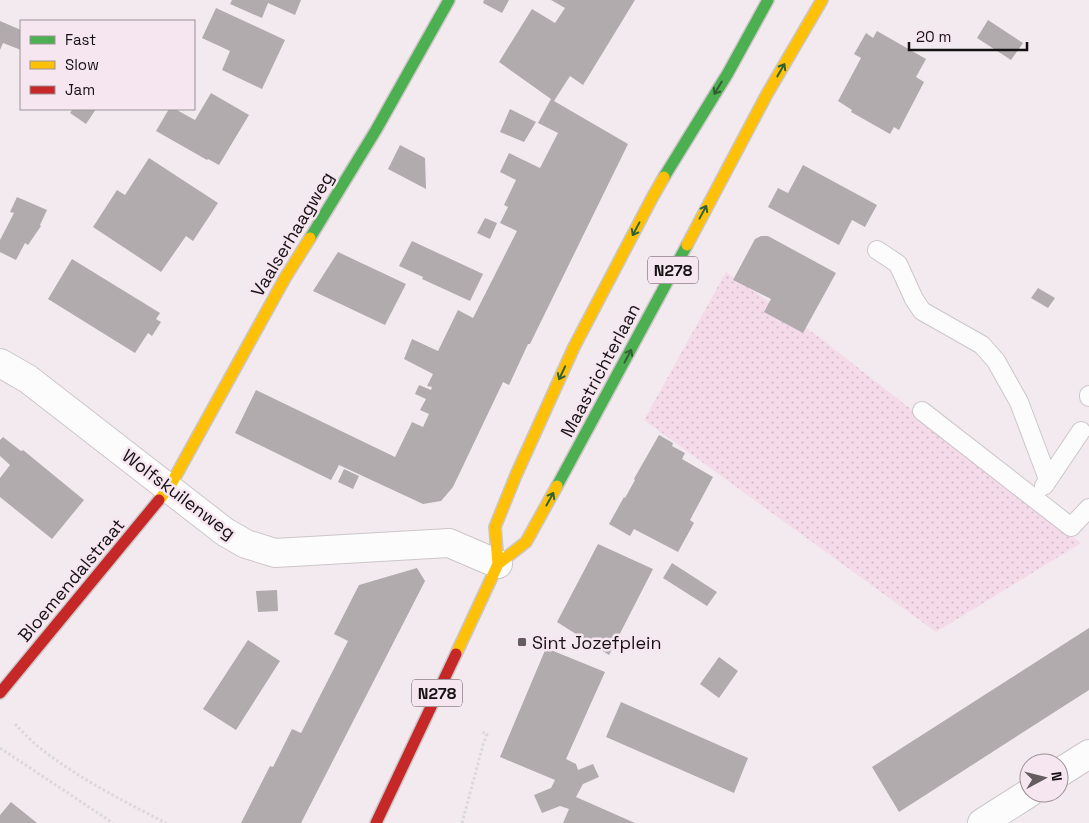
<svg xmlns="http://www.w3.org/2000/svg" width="1089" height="823" font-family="'Space Grotesk',sans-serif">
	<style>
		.grass { fill: url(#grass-dots) }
		.building { fill: #b1abae }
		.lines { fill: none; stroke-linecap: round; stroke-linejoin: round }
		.lane-casing { stroke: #ccc6c9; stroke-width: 20 }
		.street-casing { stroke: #ccc6c9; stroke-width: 30 }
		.fast-casing { stroke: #ccc6c9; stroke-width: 14 }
		.slow-casing { stroke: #ccc6c9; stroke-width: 14 }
		.jam-casing { stroke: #ccc6c9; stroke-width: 14 }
		.path { stroke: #dad8da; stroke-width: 3; stroke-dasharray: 2.5 2.5; stroke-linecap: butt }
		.lane { stroke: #fdfcfc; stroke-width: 18 }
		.street { stroke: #fdfcfc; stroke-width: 28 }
		.fast { stroke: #4caf50; stroke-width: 11 }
		.slow { stroke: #ffc107; stroke-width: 11 }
		.jam { stroke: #c62828; stroke-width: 11 }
		.oneway { stroke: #316032 }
		.poi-dot { fill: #635d60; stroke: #f6e6ef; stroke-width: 2 }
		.labels { text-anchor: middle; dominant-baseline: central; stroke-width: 5; stroke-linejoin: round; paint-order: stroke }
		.shield { fill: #f6e6ef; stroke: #595155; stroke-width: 1 }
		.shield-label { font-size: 16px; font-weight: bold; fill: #161113 }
		.street-label { font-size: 18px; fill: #161113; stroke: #f6e6ef }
		.poi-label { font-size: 18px; fill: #161113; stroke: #f6e6ef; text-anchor: start }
	</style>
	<defs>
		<pattern id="grass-dots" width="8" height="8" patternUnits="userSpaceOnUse" patternTransform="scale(1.25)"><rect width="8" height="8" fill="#f5dbe9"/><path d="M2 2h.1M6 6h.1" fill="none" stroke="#d1bbc7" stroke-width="1.8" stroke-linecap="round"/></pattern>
	</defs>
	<rect width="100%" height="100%" fill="#f2eaee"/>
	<!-- grass -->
	<path class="grass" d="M 726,272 L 819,337 L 1081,543 L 936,632 L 644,420 Z"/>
	<!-- building -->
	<path class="building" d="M 232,0 L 301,0 L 295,15 L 268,3 L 262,18 L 230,4 Z
		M 484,0 L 509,0 L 502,13 L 483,3 Z
		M 551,0 L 635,0 L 583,85 L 570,76 L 554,101 L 628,144 L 530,344 L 528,344 L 509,385 L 503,382 L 453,487 L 441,501 L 423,504 L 339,465 L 331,480 L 235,433 L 256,390 L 395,457 L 412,422 L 423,427 L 429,414 L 420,410 L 426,399 L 415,394 L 419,385 L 431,390 L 432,387 L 427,386 L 433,374 L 404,359 L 412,339 L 438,351 L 458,310 L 473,318 L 517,231 L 500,223 L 508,207 L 504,205 L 516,180 L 500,172 L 509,153 L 540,168 L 558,133 L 538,123 L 551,99 L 499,62 L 532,9 L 555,23 L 565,8 Z
		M 216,8 L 285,40 L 262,89 L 222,70 L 230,51 L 202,38 Z
		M 988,20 L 1023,43 L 1011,60 L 977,38 Z
		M 0,21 L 21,30 L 21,50 L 3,43 L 0,50 Z
		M 877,31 L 926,59 L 916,77 L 924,82 L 899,130 L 894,127 L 890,134 L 851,112 L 852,110 L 838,101 L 861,58 L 854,54 L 866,33 L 873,38 Z
		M 211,93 L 249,115 L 219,165 L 208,159 L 207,160 L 156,131 L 169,109 L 175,109 L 195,120 Z
		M 73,109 L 96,109 L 86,124 L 70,113 Z
		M 510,109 L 536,122 L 524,142 L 500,132 Z
		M 400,145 L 425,158 L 426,189 L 388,169 Z
		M 149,158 L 218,203 L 193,241 L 186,236 L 161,272 L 93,227 L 117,190 L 125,195 Z
		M 803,165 L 877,205 L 865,227 L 852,220 L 839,245 L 768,207 L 778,188 L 788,193 Z
		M 17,197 L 47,210 L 40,225 L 41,226 L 28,245 L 25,243 L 16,260 L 0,252 L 0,240 L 14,213 L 10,212 Z
		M 485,218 L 497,223 L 490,239 L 477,233 Z
		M 761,236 L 768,236 L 836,273 L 803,333 L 764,312 L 771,299 L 733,280 L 755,239 Z
		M 412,241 L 483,274 L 470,301 L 422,279 L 423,277 L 399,266 Z
		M 338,252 L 406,284 L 385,325 L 313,291 Z
		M 72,259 L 160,313 L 156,319 L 161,322 L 152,336 L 148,333 L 135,353 L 48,299 Z
		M 1038,288 L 1055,298 L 1048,308 L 1031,298 Z
		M 659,435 L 673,443 L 672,446 L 685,453 L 682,459 L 713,477 L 690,520 L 694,523 L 678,552 L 634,529 L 630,536 L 609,524 L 624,497 L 625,498 L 635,480 L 634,479 L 635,477 Z
		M 3,437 L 21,451 L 23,450 L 84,500 L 52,539 L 0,497 L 0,478 L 10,465 L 0,456 L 0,440 Z
		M 344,469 L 359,476 L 353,489 L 338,482 Z
		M 598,544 L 653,569 L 609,655 L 557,622 Z
		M 672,563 L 717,592 L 707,606 L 663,578 Z
		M 417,568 L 425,581 L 301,823 L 241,823 L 270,766 L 273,767 L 292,729 L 301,733 L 348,641 L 334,634 L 359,585 Z
		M 277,590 L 278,611 L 258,612 L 256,591 Z
		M 1089,628 L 1089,690 L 899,812 L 872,767 Z
		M 248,640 L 280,661 L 236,730 L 203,709 Z
		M 546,648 L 605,672 L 566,759 L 576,764 L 578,770 L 593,764 L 599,777 L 583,784 L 576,797 L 635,823 L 563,823 L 569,809 L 560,806 L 542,813 L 534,795 L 551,788 L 555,780 L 500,757 Z
		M 719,657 L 738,671 L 719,698 L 700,684 Z
		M 621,702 L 748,758 L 734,793 L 606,737 Z
		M 11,802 L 37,823 L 0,823 L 0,815 Z"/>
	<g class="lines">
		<!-- lane casing -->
		<g class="lane-casing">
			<path id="lane" d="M 877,250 L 898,264 L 914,299 L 922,311 L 982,345 L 996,361 L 1019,402 L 1048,479
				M 1089,395 L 1089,397
				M 922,411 L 1071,527 L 1089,508
				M 1044,486 L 1081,431"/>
		</g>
		<!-- street casing -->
		<g class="street-casing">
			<path id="street" d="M 0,363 L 28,379 L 225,532 L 246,544 L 275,553 L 449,543 L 498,564
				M 1059,773 L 1089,754
				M 982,823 L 1029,793"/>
		</g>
		<!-- fast casing -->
		<g class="fast-casing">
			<path id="fast" d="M 664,177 L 728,73 L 768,0
				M 310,238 L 376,130 L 449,0
				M 557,486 L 687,245"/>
		</g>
		<!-- slow casing -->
		<g class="slow-casing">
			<path id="slow" d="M 687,245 L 767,94 L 822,0
				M 159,500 L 169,488 L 285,278 L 310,238
				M 498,564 L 495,527 L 516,475 L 574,347 L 652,198 L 664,177
				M 456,654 L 498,564 L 526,542 L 557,486"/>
		</g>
		<!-- jam casing -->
		<g class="jam-casing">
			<path id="jam" d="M 0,693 L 159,500
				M 376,823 L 456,654"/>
		</g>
		<!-- path -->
		<path class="path" d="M 15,724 C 23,732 31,741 40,748 C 78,778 123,801 166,823
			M 0,748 L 113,823
			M 462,823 L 483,745 L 487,734 L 480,731"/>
		<!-- lane -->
		<use href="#lane" class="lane"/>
		<!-- street -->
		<use href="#street" class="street"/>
		<!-- fast -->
		<use href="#fast" class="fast"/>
		<!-- slow -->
		<use href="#slow" class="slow"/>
		<!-- jam -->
		<use href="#jam" class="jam"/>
	</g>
	<!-- one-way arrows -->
	<defs><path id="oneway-shaft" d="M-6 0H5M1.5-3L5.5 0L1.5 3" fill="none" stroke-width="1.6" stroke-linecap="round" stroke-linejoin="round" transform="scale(1.25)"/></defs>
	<g class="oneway">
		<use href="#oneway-shaft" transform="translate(781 70) rotate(-60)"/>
		<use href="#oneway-shaft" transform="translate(718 88) rotate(121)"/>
		<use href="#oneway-shaft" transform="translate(703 212) rotate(-62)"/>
		<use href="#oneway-shaft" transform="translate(636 229) rotate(118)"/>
		<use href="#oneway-shaft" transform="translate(628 356) rotate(-62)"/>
		<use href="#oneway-shaft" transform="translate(562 373) rotate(115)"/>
		<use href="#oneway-shaft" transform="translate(550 499) rotate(-61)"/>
	</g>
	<!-- markers -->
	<rect class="poi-dot" x="517" y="637" width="10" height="10" rx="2.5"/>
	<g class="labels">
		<!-- shield labels -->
		<g class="shield">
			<rect x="648" y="256.5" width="50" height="27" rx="4"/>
			<rect x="412" y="679.5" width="50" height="27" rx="4"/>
		</g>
		<g class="shield-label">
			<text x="673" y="270">N278</text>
			<text x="437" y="693">N278</text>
		</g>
		<!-- street labels -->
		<g class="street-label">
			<text transform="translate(292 234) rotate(-59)">Vaalserhaagweg</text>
			<text transform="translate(600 370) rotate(-62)">Maastrichterlaan</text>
			<text transform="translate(179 494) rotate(37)">Wolfskuilenweg</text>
			<text transform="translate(71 580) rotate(-50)">Bloemendalstraat</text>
		</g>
		<!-- poi labels -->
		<g class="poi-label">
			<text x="532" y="642">Sint Jozefplein</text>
		</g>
	</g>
	<!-- legend -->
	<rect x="20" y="20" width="175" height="90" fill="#f6e6ef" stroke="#9c9197"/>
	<rect x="30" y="36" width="25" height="8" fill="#4caf50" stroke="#9c9197"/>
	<text x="65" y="45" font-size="15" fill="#161113">Fast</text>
	<rect x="30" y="61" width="25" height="8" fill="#ffc107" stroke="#9c9197"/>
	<text x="65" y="70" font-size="15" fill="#161113">Slow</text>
	<rect x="30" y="86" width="25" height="8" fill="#c62828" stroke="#9c9197"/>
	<text x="65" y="95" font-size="15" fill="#161113">Jam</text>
	<!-- north arrow -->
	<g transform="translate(1044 778) rotate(83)"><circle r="24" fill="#f6e6ef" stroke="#9c9197"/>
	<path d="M0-4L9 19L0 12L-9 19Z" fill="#635d60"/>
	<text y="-8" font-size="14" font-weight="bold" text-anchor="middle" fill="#161113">N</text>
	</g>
	<!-- scale -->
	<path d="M909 42v8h118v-8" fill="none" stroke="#161113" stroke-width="2.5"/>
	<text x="916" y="42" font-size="15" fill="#161113" stroke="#f6e6ef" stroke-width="4" paint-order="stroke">20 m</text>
</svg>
